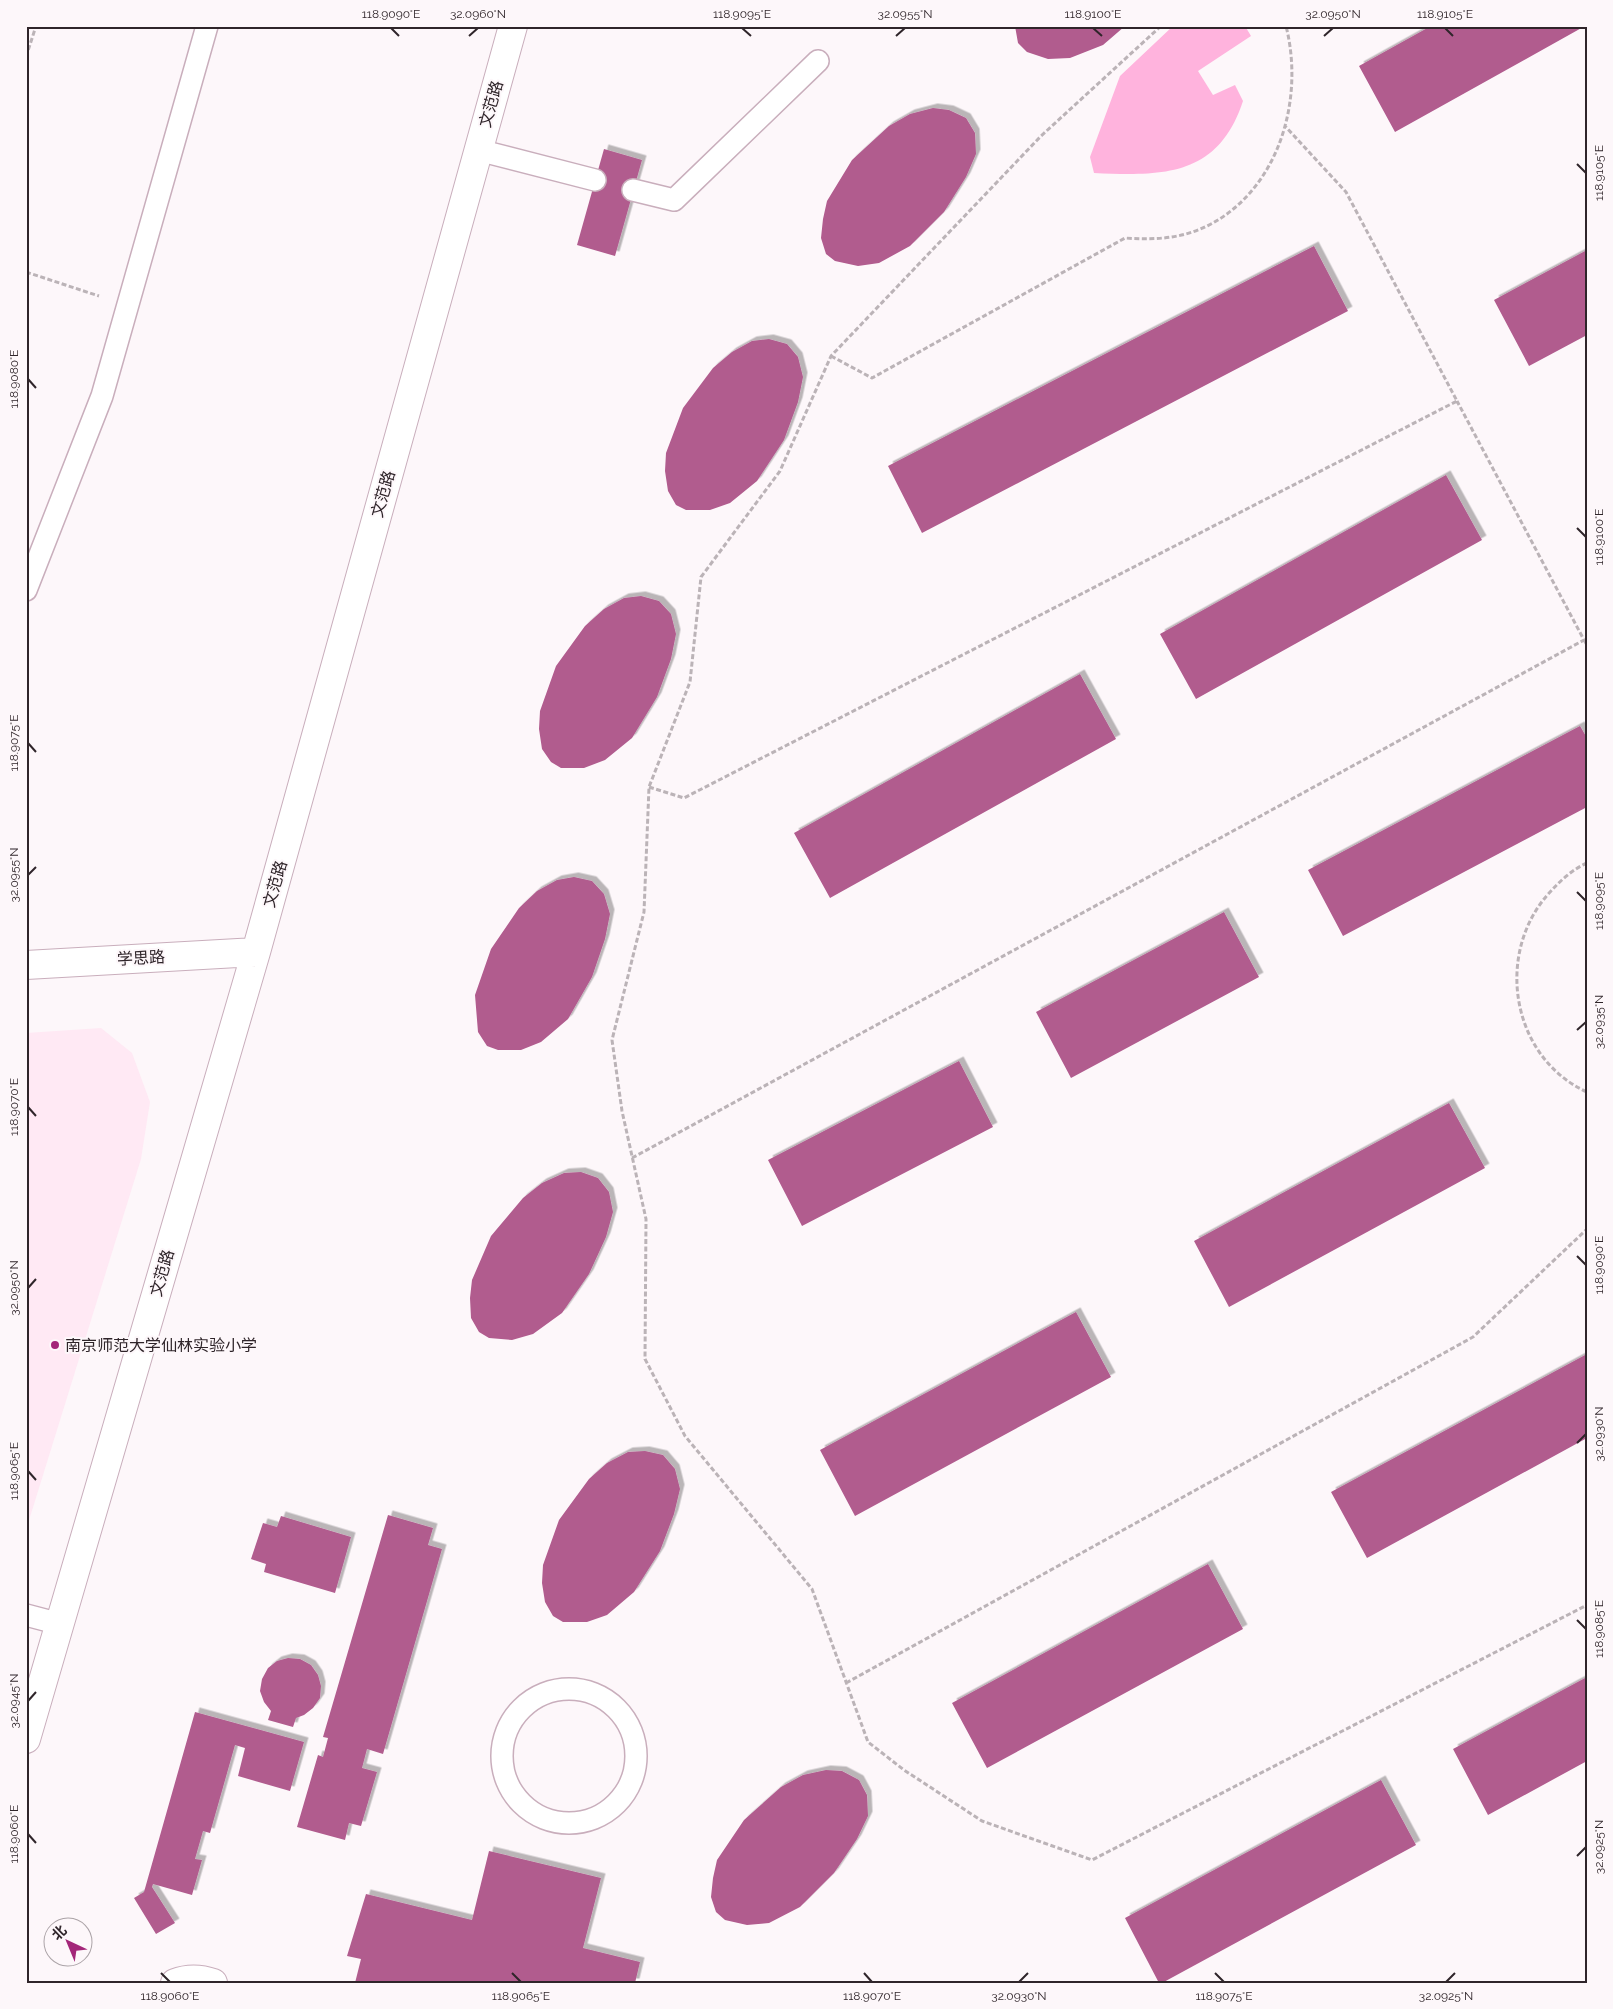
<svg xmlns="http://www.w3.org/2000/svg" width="1613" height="2009" font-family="Raleway,'Noto Sans SC',sans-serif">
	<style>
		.built { fill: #ffe9f4 }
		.water { fill: #ffb3dd }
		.building { fill: #b15b8e; filter: url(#shadow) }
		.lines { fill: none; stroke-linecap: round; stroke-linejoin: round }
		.lane-casing { stroke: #c9aebc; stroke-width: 24 }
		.street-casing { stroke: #c9aebc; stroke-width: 30 }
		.path { stroke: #bbb3b7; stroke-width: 3; stroke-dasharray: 5 2.5; stroke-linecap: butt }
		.lane { stroke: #fff; stroke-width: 21 }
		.street { stroke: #fff; stroke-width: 28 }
		.ticks { fill: none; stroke: #2f252a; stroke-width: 2 }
		.poi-dot { fill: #a32679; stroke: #fdf7fa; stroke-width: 2 }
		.labels { text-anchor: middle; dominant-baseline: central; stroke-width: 4; stroke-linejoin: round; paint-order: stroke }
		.street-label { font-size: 16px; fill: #2f252a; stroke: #fdf7fa }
		.poi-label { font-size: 16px; fill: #2f252a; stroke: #fdf7fa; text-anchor: start }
		.neatline { fill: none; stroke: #2f252a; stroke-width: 2 }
		.ticks-label { font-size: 12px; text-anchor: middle; fill: #2f252a }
	</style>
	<defs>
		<filter id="shadow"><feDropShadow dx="4.5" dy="-4.5" stdDeviation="0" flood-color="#0004"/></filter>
	</defs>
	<rect width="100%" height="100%" fill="#fdf7fa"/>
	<!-- built -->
	<path class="built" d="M 101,1028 L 132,1053 L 150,1102 L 141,1159 L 26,1530 L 26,1033 Z"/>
	<!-- water -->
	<path class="water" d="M 1173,26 L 1245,26 L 1251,36 L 1198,71 L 1213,95 L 1235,85 L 1243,101 C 1218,177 1163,176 1094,173 L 1090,157 L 1120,76 Z"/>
	<!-- building -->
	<path class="building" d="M 1015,26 L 1125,26 L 1103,45 L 1070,58 L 1048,59 L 1027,52 L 1018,43 Z
		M 1431,26 L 1585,26 L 1395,132 L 1359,66 Z
		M 933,108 L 949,110 L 966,118 L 975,133 L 976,154 L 966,177 L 944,212 L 910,246 L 879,263 L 858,266 L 835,261 L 826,254 L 821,238 L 823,219 L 827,201 L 852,160 L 889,126 L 910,114 Z
		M 604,149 L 642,160 L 615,256 L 577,245 Z
		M 1314,246 L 1348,311 L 922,533 L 888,466 Z
		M 1587,250 L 1587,335 L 1529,366 L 1494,300 Z
		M 769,339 L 787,344 L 798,357 L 803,377 L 798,402 L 784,440 L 757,481 L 730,503 L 710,510 L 686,510 L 676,505 L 668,491 L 665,471 L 666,453 L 683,408 L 713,368 L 732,352 L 752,341 Z
		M 1446,475 L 1482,540 L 1196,699 L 1160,634 Z
		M 641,596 L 659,601 L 671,614 L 676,634 L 671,659 L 657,697 L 632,738 L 605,760 L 584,768 L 561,768 L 551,762 L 542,749 L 539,729 L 540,711 L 556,666 L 585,626 L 604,609 L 624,598 Z
		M 1080,674 L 1116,739 L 830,898 L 794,833 Z
		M 1580,726 L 1587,738 L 1587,807 L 1343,936 L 1308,870 Z
		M 574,877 L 592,881 L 604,894 L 610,914 L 605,939 L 592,977 L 568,1019 L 541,1042 L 521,1050 L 498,1050 L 487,1046 L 478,1032 L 475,995 L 491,949 L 519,908 L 537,891 L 557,880 Z
		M 1224,912 L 1259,977 L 1071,1078 L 1036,1012 Z
		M 959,1061 L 993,1127 L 802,1226 L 768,1160 Z
		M 1449,1103 L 1485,1168 L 1229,1307 L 1194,1241 Z
		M 581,1172 L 598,1178 L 609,1192 L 613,1212 L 606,1237 L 589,1274 L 562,1313 L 533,1334 L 512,1340 L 489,1338 L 479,1332 L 471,1318 L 470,1298 L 472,1280 L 491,1236 L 523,1198 L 542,1183 L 564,1173 Z
		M 1076,1312 L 1111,1377 L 855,1516 L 820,1450 Z
		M 1587,1354 L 1587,1438 L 1367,1558 L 1331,1492 Z
		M 645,1451 L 663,1455 L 675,1469 L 680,1489 L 674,1514 L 660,1551 L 634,1592 L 607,1615 L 587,1622 L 563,1622 L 553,1616 L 545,1602 L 542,1583 L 543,1565 L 559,1520 L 589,1479 L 607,1463 L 628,1452 Z
		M 388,1515 L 433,1528 L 428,1545 L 442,1549 L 383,1754 L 367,1749 L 362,1768 L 377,1772 L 361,1826 L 349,1823 L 345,1840 L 297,1827 L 318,1755 L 323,1757 L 328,1738 L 323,1737 Z
		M 281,1516 L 351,1537 L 335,1593 L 264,1572 L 266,1564 L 251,1559 L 263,1523 L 277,1527 Z
		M 1208,1564 L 1243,1629 L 987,1768 L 952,1703 Z
		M 288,1658 L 300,1659 L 311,1665 L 318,1675 L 321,1686 L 320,1698 L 313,1708 L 304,1715 L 296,1718 L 293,1727 L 268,1720 L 271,1711 L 264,1702 L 260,1691 L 262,1679 L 268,1668 L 277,1661 Z
		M 1587,1677 L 1587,1761 L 1488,1815 L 1453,1749 Z
		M 195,1712 L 304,1742 L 290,1791 L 238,1776 L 245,1748 L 235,1745 L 210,1833 L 203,1831 L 195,1859 L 202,1860 L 192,1895 L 153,1884 L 152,1887 L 175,1923 L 156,1934 L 134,1898 L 144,1892 Z
		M 826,1770 L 842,1771 L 859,1780 L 867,1795 L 868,1816 L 857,1839 L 834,1873 L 800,1907 L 769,1923 L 747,1925 L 725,1920 L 716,1912 L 711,1897 L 713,1878 L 717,1860 L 744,1820 L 781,1787 L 803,1775 Z
		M 1381,1780 L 1416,1845 L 1162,1983 L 1159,1983 L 1125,1918 Z
		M 489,1851 L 601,1878 L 583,1948 L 640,1962 L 635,1983 L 355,1983 L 361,1959 L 347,1956 L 366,1894 L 472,1920 Z"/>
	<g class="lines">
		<!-- lane casing -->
		<g class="lane-casing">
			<path id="lane" d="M 478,150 L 595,180
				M 633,190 L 674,200 L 818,61
				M 26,590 L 102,396 L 207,26
				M 26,1615 L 60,1624
				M502 1756a67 67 0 1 1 134 0a67 67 0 1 1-134 0Z"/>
		</g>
		<!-- street casing -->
		<g class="street-casing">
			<path id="street" d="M 26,965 L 256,952
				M 26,1739 L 256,952 L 513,26
				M 175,1983 C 188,1978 199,1978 213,1983"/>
		</g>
		<!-- path -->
		<path class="path" d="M 1161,26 L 1041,136 L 831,356 L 780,471 L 701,577 L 690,682 L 649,787 L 644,912 L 612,1040 L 622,1111 L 646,1219 L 645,1359 L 685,1436 L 812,1589 L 868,1742 L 904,1770 L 982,1821 L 1092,1860 L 1587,1605
			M 26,57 L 36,26
			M 26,272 L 99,296
			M 831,356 L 872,378 L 1125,238 C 1153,240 1181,239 1207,226 C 1278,191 1305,101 1286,26
			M 1584,640 L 1587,645
			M 649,787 L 684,798 L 1457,401 L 1346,192 L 1285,126
			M 1587,863 C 1573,869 1561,880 1551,891 C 1494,951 1510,1057 1587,1092
			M 632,1158 L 1584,640 L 1457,401
			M 846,1683 L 1473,1337 L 1587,1229"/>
		<!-- lane -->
		<use href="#lane" class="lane"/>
		<!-- street -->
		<use href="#street" class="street"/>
	</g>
	<!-- ticks -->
	<path class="ticks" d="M 391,28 L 399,36M 742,28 L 751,36M 1093,28 L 1102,36M 1445,28 L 1453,36M 469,36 L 478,28M 896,36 L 905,28M 1324,36 L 1333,28M 1577,164 L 1586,173M 28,379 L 36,388M 1577,528 L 1586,537M 28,743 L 36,752M 28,875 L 36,867M 1577,892 L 1586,901M 1577,1030 L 1586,1022M 28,1107 L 36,1116M 1577,1256 L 1586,1265M 28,1288 L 36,1279M 1577,1443 L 1586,1434M 28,1471 L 36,1480M 1577,1620 L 1586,1629M 28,1701 L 36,1692M 28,1834 L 36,1843M 1577,1856 L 1586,1847M 161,1973 L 170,1982M 512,1973 L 521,1982M 864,1973 L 872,1982M 1215,1973 L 1224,1982M 1019,1982 L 1028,1973M 1446,1982 L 1455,1973"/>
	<!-- markers -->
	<circle class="poi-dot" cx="55" cy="1345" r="5"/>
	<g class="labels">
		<!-- street labels -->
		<g class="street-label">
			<text transform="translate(491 104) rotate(-74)">文范路</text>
			<text transform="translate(383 494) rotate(-74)">文范路</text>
			<text transform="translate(275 884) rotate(-74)">文范路</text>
			<text transform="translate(141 958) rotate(-3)">学思路</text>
			<text transform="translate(162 1273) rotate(-74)">文范路</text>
		</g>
		<!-- poi labels -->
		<g class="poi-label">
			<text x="65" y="1345">南京师范大学仙林实验小学</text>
		</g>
	</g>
	<!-- border -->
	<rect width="1613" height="2009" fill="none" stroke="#fdf7fa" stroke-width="55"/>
	<!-- north arrow -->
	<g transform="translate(68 1942) rotate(316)"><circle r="24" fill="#fdf7fa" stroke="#aba3a7"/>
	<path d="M0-4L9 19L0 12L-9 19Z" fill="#a32679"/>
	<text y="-8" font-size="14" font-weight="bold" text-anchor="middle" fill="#2f252a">北</text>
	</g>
	<rect x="28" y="28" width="1558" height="1954" class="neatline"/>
	<g class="ticks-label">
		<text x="391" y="18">118.9090°E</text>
		<text x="478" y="18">32.0960°N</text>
		<text x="742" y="18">118.9095°E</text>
		<text x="905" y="18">32.0955°N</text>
		<text x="1093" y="18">118.9100°E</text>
		<text x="1333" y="18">32.0950°N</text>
		<text x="1445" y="18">118.9105°E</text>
		<text transform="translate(1599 173) rotate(-90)" y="4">118.9105°E</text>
		<text transform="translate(14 379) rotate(-90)" y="4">118.9080°E</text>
		<text transform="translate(1599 537) rotate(-90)" y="4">118.9100°E</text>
		<text transform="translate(14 743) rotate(-90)" y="4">118.9075°E</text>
		<text transform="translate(14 875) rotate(-90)" y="4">32.0955°N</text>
		<text transform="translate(1599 901) rotate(-90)" y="4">118.9095°E</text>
		<text transform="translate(1599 1022) rotate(-90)" y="4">32.0935°N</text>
		<text transform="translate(14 1107) rotate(-90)" y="4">118.9070°E</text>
		<text transform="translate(1599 1265) rotate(-90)" y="4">118.9090°E</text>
		<text transform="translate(14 1288) rotate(-90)" y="4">32.0950°N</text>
		<text transform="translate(1599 1434) rotate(-90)" y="4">32.0930°N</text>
		<text transform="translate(14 1471) rotate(-90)" y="4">118.9065°E</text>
		<text transform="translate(1599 1629) rotate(-90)" y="4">118.9085°E</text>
		<text transform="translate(14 1701) rotate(-90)" y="4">32.0945°N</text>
		<text transform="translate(14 1834) rotate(-90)" y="4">118.9060°E</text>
		<text transform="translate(1599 1847) rotate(-90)" y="4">32.0925°N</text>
		<text x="170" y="2000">118.9060°E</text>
		<text x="521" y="2000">118.9065°E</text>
		<text x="872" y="2000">118.9070°E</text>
		<text x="1019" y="2000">32.0930°N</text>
		<text x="1224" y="2000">118.9075°E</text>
		<text x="1446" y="2000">32.0925°N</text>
	</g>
</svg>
